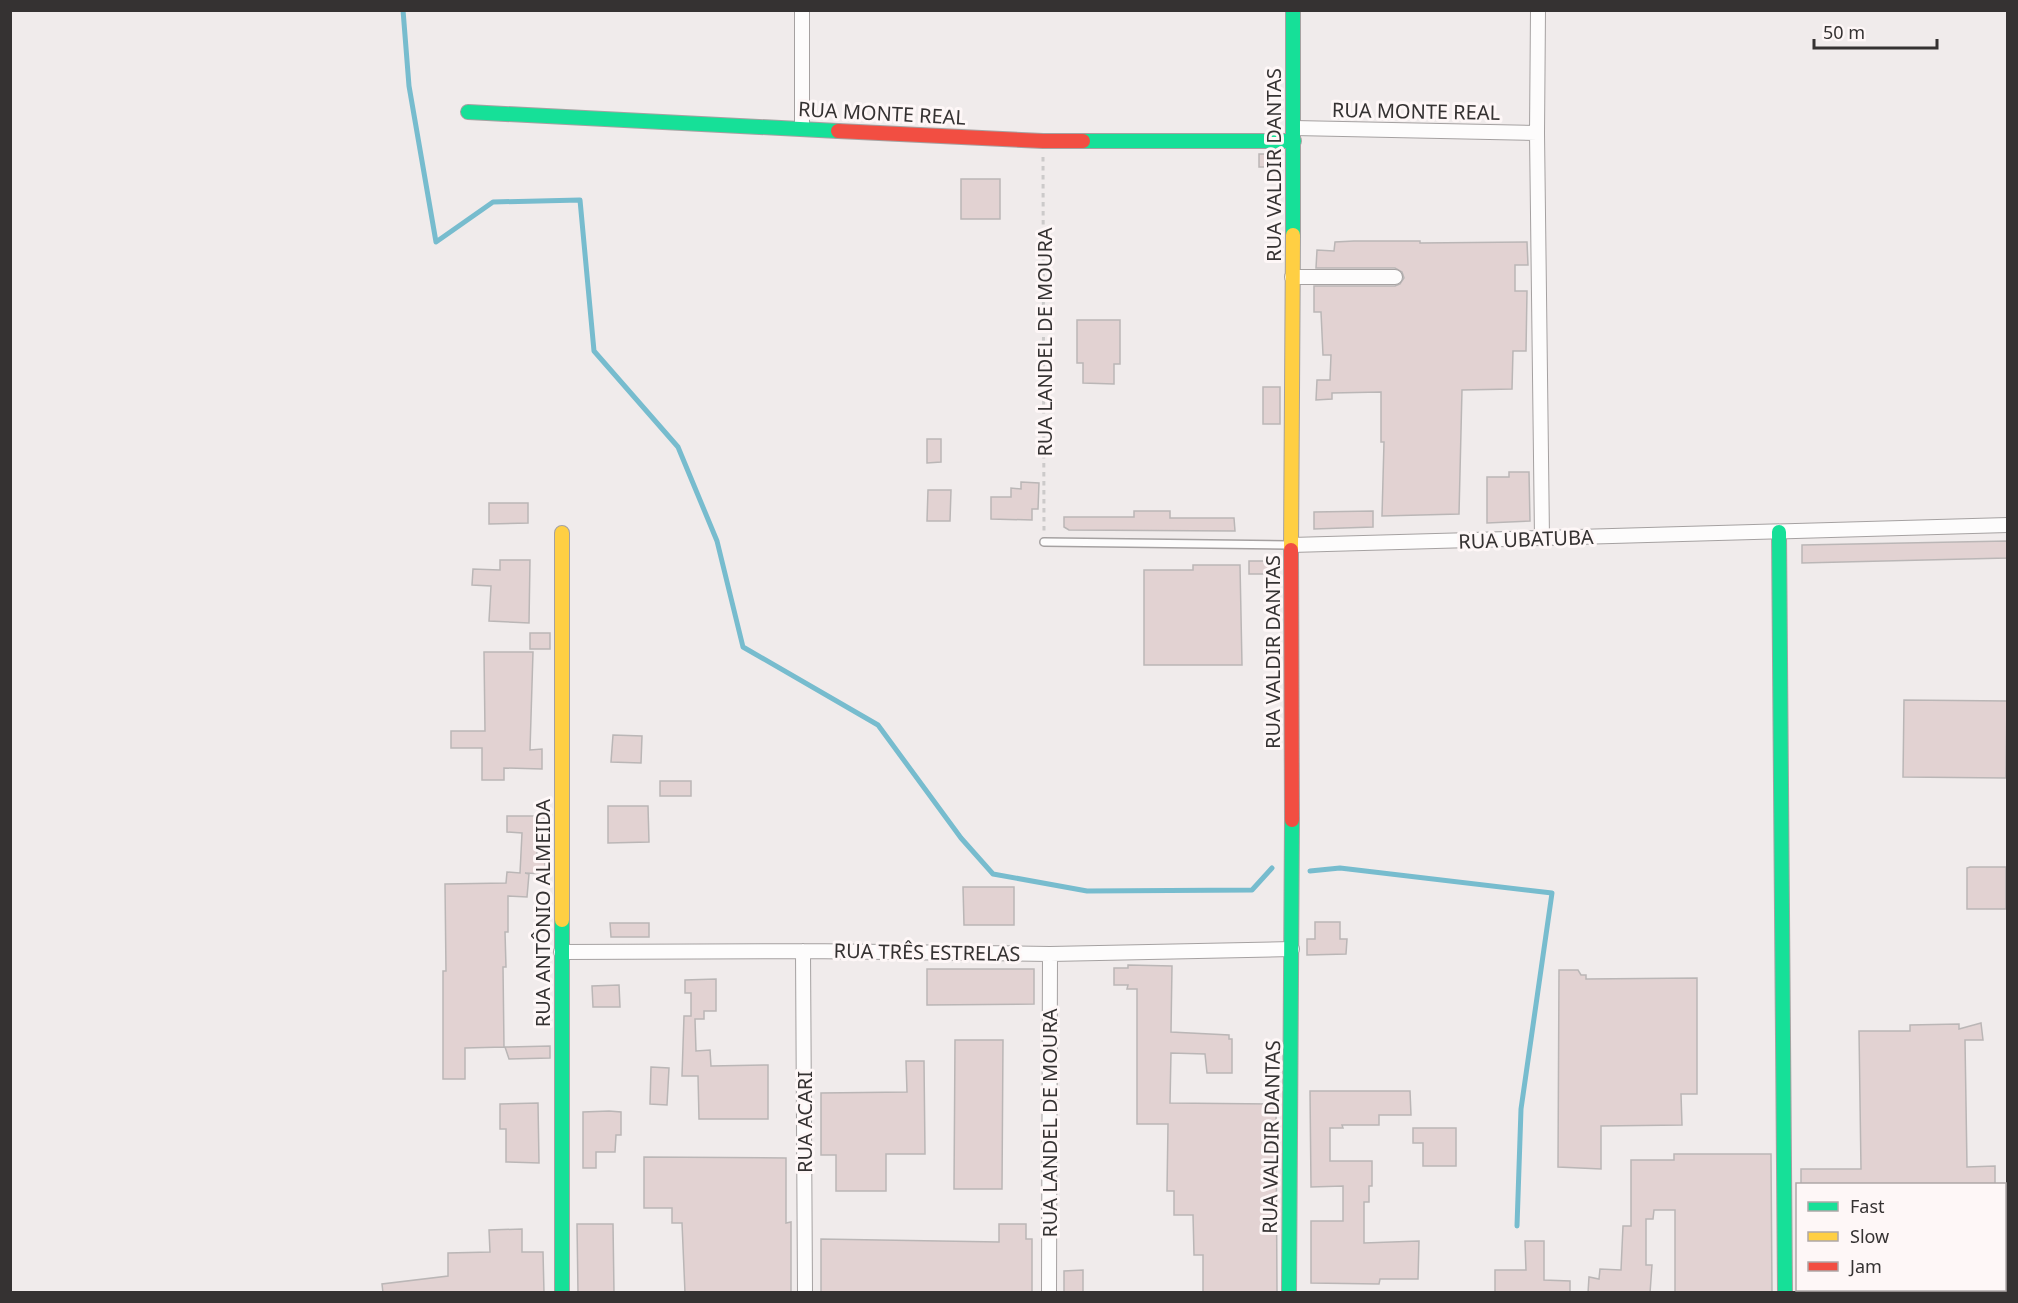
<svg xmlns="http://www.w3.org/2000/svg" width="2018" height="1303" font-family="'Noto Sans',sans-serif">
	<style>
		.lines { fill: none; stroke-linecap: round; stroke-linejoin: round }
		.stream { stroke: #77bcce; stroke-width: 5 }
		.building { fill: #e2d2d2; stroke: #bab6b6; stroke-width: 1.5 }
		.lane-casing { stroke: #a5a1a1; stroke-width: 10 }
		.street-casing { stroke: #a5a1a1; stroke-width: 16 }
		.fast-casing { stroke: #a5a1a1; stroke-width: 16 }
		.slow-casing { stroke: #a5a1a1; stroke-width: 16 }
		.jam-casing { stroke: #a5a1a1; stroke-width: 16 }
		.path { stroke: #cccaca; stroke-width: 3; stroke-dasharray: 4.5 4.5; stroke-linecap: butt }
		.lane { stroke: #fdfcfc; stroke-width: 7 }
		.street { stroke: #fdfcfc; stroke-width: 14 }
		.fast { stroke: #16e098; stroke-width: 14 }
		.slow { stroke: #ffcf43; stroke-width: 14 }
		.jam { stroke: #f24e42; stroke-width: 14 }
		.labels { text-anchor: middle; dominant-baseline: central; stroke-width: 6; stroke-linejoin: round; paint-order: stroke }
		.street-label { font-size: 20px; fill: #353232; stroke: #fef7f7 }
	</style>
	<rect width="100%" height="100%" fill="#f0ebeb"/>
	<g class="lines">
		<!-- stream -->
		<path class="stream" d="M 403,10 L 409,86 L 436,242 L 493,202 L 580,200 L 594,351 L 678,447 L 717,541 L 743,647 L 878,725 L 961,838 L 993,874 L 1087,891 L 1252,890 L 1272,868
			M 1310,871 L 1340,868 L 1552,893 L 1521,1109 L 1517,1226"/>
	</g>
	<!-- building -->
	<path class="building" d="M 1259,154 L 1275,154 L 1276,167 L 1259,167 Z
		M 961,179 L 1000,179 L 1000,219 L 961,219 Z
		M 1354,241 L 1420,241 L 1420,243 L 1527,242 L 1528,265 L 1515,265 L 1515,291 L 1527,291 L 1526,351 L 1513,351 L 1512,389 L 1462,390 L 1459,514 L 1382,516 L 1384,442 L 1381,442 L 1381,392 L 1332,393 L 1332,399 L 1316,400 L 1317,380 L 1330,380 L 1331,355 L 1323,355 L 1321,312 L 1314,312 L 1314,286 L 1395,286 L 1400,284 L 1404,278 L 1402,272 L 1395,268 L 1316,268 L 1317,250 L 1334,251 L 1335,242 Z
		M 1077,320 L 1120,320 L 1120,364 L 1114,364 L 1114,384 L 1083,383 L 1083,363 L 1077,363 Z
		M 1263,387 L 1280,387 L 1280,424 L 1263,424 Z
		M 927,439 L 941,439 L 941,462 L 927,463 Z
		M 1509,472 L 1529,472 L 1530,521 L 1487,523 L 1487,477 L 1509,477 Z
		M 1021,482 L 1039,483 L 1038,509 L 1032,509 L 1032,520 L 991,519 L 991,497 L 1011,497 L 1011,488 L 1021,489 Z
		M 928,490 L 951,490 L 950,521 L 927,521 Z
		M 489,503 L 528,503 L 528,523 L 489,524 Z
		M 1134,511 L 1170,511 L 1170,518 L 1234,518 L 1235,531 L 1069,530 L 1064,527 L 1064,517 L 1134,517 Z
		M 1373,511 L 1373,527 L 1314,529 L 1314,512 Z
		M 2007,541 L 2007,558 L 1802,563 L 1802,545 Z
		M 500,560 L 530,560 L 529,623 L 489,621 L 491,586 L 472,585 L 473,569 L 500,570 Z
		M 1249,561 L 1277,561 L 1277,574 L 1249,574 Z
		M 1193,565 L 1240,565 L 1242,665 L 1144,665 L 1144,570 L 1193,570 Z
		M 530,633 L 550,633 L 550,649 L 530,649 Z
		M 484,652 L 533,652 L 530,750 L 542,749 L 542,769 L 504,768 L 504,780 L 482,780 L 482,748 L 451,748 L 451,731 L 485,731 Z
		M 1904,700 L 2007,701 L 2006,778 L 1903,777 Z
		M 613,735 L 642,736 L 641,763 L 611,762 Z
		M 660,781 L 691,781 L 691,796 L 660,796 Z
		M 608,806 L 648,806 L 649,842 L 608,843 Z
		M 507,816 L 544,816 L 544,836 L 537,836 L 537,861 L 545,862 L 545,874 L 525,873 L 529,874 L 527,897 L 508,896 L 508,932 L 505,932 L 506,967 L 503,967 L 504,1047 L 465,1048 L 465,1079 L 443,1079 L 443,971 L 446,971 L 445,884 L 506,883 L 507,872 L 520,873 L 522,833 L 507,832 Z
		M 1970,867 L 2006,867 L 2006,909 L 1967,909 L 1967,868 Z
		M 963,887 L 1014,887 L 1014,925 L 964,925 Z
		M 1315,922 L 1340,922 L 1340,939 L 1347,939 L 1346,954 L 1307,955 L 1307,939 L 1315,939 Z
		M 610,923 L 649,923 L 649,937 L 611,937 Z
		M 1128,965 L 1172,966 L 1171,1032 L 1229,1035 L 1229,1039 L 1232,1039 L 1232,1073 L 1207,1073 L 1205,1054 L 1171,1053 L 1170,1103 L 1276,1104 L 1277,1293 L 1203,1293 L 1203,1255 L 1194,1255 L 1193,1215 L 1174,1215 L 1174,1191 L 1167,1191 L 1168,1124 L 1137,1124 L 1137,989 L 1127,989 L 1128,985 L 1114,985 L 1114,968 L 1128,968 Z
		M 927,969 L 1034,969 L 1034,1004 L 927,1005 Z
		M 1559,970 L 1578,970 L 1581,975 L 1586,975 L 1586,979 L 1697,978 L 1697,1094 L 1681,1094 L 1682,1125 L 1601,1126 L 1601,1169 L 1558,1167 Z
		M 716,979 L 716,1011 L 704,1011 L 704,1019 L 695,1019 L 696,1051 L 710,1050 L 711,1066 L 768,1065 L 768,1119 L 699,1119 L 698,1076 L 682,1076 L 684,1016 L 691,1016 L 691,993 L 685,993 L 685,980 Z
		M 619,985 L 620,1007 L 593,1007 L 592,986 Z
		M 1981,1023 L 1983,1040 L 1965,1040 L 1967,1167 L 1995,1166 L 1995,1185 L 1801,1185 L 1801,1169 L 1861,1169 L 1859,1031 L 1910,1031 L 1910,1025 L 1959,1024 L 1959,1029 Z
		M 955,1040 L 1003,1040 L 1002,1189 L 954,1189 Z
		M 550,1046 L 550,1058 L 509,1059 L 505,1047 Z
		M 906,1061 L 924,1061 L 925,1154 L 886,1154 L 886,1191 L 836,1191 L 836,1155 L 821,1155 L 821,1093 L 907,1092 Z
		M 651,1067 L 669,1068 L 667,1105 L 650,1104 Z
		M 1310,1091 L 1410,1091 L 1411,1115 L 1379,1115 L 1379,1125 L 1342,1125 L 1343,1128 L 1330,1128 L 1330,1161 L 1372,1161 L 1372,1186 L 1369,1186 L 1369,1202 L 1364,1202 L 1364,1243 L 1419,1241 L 1418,1279 L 1380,1279 L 1379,1284 L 1311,1283 L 1311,1221 L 1343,1221 L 1343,1186 L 1311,1187 Z
		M 538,1103 L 539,1163 L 506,1162 L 506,1129 L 500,1129 L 500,1104 Z
		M 609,1111 L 621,1112 L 621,1135 L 616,1135 L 615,1152 L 596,1152 L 596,1168 L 583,1168 L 583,1112 Z
		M 1413,1128 L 1456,1128 L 1456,1166 L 1423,1166 L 1423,1143 L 1413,1143 Z
		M 1674,1154 L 1771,1154 L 1772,1293 L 1675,1293 L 1675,1210 L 1654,1210 L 1653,1219 L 1646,1219 L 1646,1265 L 1652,1265 L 1650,1293 L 1588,1293 L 1589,1277 L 1599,1279 L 1600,1269 L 1621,1270 L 1623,1226 L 1631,1226 L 1631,1160 L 1674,1160 Z
		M 644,1157 L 786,1158 L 786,1223 L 791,1222 L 791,1293 L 685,1293 L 682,1223 L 672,1223 L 672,1208 L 644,1208 Z
		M 577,1224 L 613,1224 L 614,1293 L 578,1293 Z
		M 999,1224 L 1026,1224 L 1026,1239 L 1032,1239 L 1032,1293 L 821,1293 L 821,1239 L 999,1242 Z
		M 522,1229 L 522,1252 L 543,1252 L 544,1293 L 383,1293 L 382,1284 L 448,1276 L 448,1253 L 490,1252 L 489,1230 Z
		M 1525,1241 L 1544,1241 L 1544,1280 L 1570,1281 L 1570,1293 L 1495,1293 L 1495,1270 L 1526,1270 Z
		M 1083,1270 L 1083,1293 L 1064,1293 L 1064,1271 Z"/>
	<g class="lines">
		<!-- lane casing -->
		<g class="lane-casing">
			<path id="lane" d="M 1044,542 L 1288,545"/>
		</g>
		<!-- street casing -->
		<g class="street-casing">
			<path id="street" d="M 1538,10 L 1537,133 L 1542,538
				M 802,128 L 802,10
				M 1294,128 L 1537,133
				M 1292,277 L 1395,277
				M 1291,545 L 2008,525
				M 803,951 L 805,1292
				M 561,952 L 803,951 L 1050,954 L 1292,949
				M 1049,1292 L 1050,954"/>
		</g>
		<!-- fast casing -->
		<g class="fast-casing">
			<path id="fast" d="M 1293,10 L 1293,235
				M 468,112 L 838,131
				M 1083,141 L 1294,141
				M 1779,532 L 1785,1292
				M 562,920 L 562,1292
				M 1289,1292 L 1292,820"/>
		</g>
		<!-- slow casing -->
		<g class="slow-casing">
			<path id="slow" d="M 562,533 L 562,920
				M 1291,550 L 1293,235"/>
		</g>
		<!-- jam casing -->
		<g class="jam-casing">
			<path id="jam" d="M 838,131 L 1043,141 L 1083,141
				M 1291,550 L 1292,820"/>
		</g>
		<!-- path -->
		<path class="path" d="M 1043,157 L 1044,532"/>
		<!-- lane -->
		<use href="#lane" class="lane"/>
		<!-- street -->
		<use href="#street" class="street"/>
		<!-- fast -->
		<use href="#fast" class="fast"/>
		<!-- slow -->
		<use href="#slow" class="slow"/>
		<!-- jam -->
		<use href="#jam" class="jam"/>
	</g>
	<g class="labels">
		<!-- street labels -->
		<g class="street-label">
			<text transform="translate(1416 111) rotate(1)">RUA MONTE REAL</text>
			<text transform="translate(882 113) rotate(3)">RUA MONTE REAL</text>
			<text transform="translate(1273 165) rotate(-90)">RUA VALDIR DANTAS</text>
			<text transform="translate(1044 342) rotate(-90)">RUA LANDEL DE MOURA</text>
			<text transform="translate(1526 539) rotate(-2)">RUA UBATUBA</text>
			<text transform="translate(1272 652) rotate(-90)">RUA VALDIR DANTAS</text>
			<text transform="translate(542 913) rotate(-90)">RUA ANTÔNIO ALMEIDA</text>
			<text transform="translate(927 952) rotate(1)">RUA TRÊS ESTRELAS</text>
			<text transform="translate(804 1122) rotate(-90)">RUA ACARI</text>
			<text transform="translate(1049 1123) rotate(-90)">RUA LANDEL DE MOURA</text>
			<text transform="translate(1271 1137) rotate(-89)">RUA VALDIR DANTAS</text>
		</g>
	</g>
	<!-- border -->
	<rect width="2018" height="1303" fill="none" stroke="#353232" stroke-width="24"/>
	<!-- legend -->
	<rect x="1796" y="1183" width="210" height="108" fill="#fef7f7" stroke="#aea8a8" stroke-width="1.5"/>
	<rect x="1808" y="1202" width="30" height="9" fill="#16e098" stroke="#aea8a8" stroke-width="1.5"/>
	<text x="1850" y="1213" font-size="18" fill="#353232">Fast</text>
	<rect x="1808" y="1232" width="30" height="9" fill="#ffcf43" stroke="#aea8a8" stroke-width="1.5"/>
	<text x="1850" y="1243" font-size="18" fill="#353232">Slow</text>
	<rect x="1808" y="1262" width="30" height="9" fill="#f24e42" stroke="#aea8a8" stroke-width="1.5"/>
	<text x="1850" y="1273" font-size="18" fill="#353232">Jam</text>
	<!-- scale -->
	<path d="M1814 39v9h123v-9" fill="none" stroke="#353232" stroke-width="3"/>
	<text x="1823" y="39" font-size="18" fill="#353232" stroke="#fef7f7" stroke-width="4.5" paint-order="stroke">50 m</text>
</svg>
